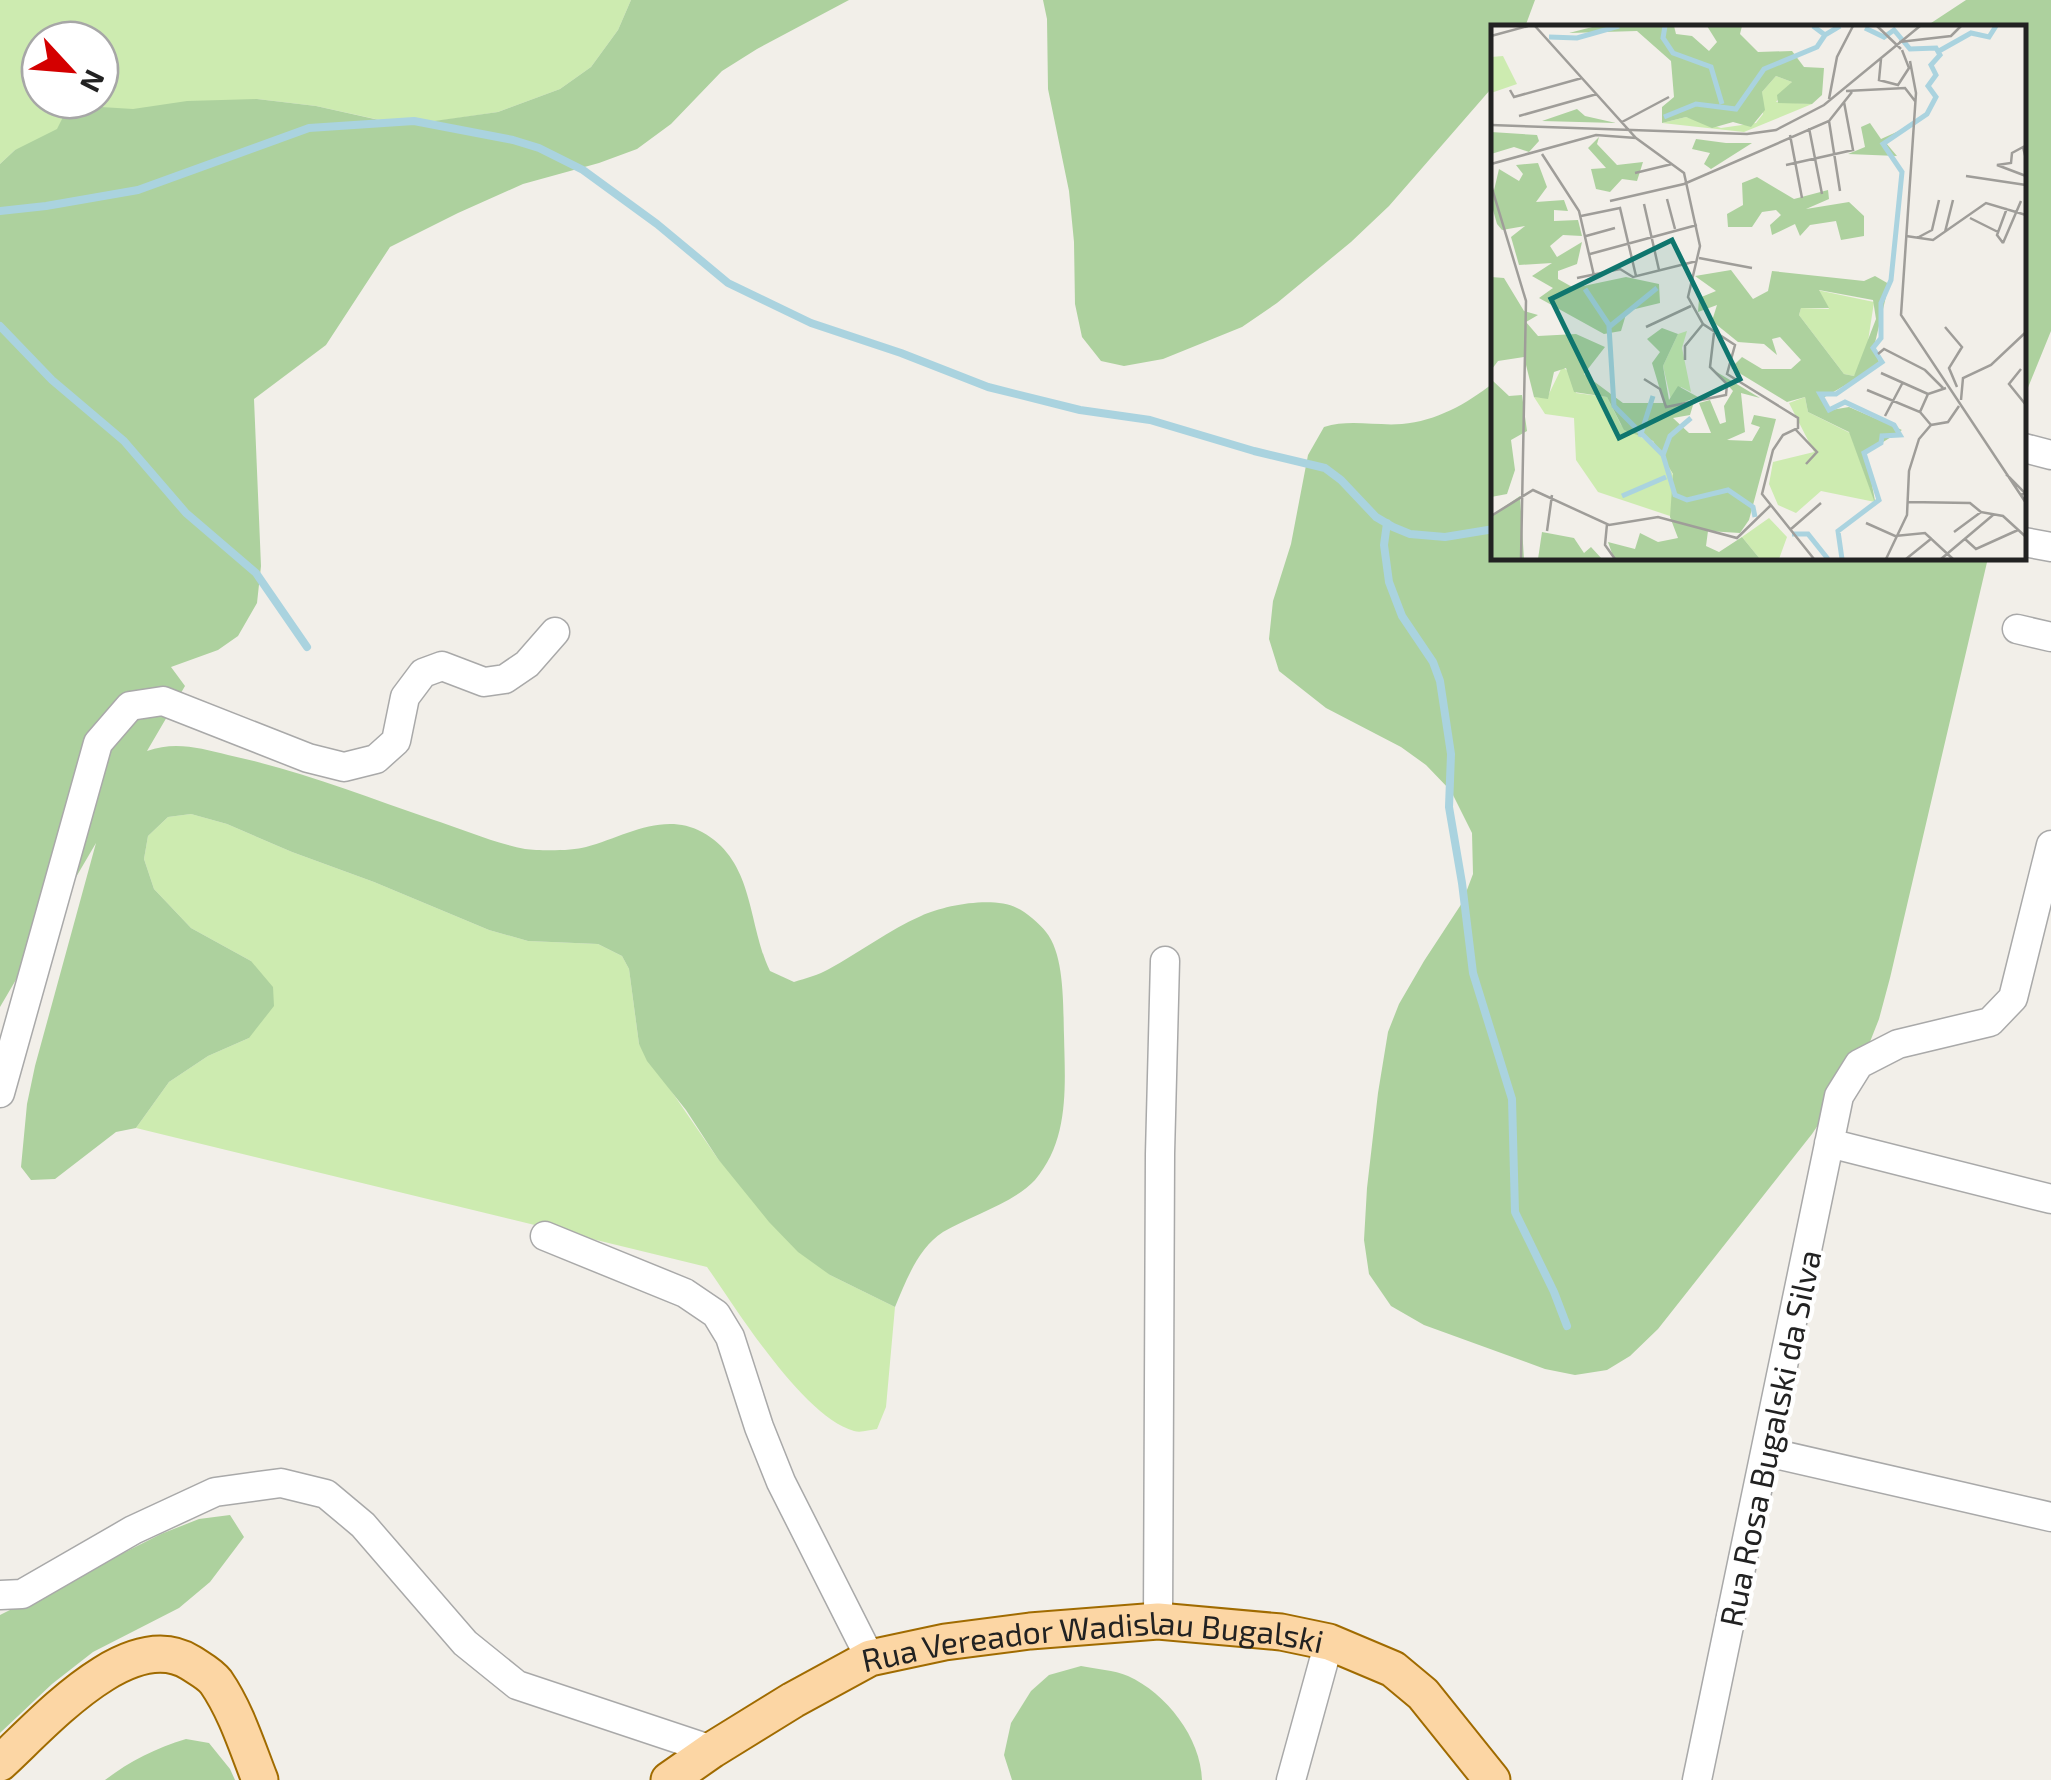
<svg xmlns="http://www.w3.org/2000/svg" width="2051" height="1780" font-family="'Exo 2',sans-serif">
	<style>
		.grass { fill: #cdebb0; fill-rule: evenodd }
		.forest { fill: #add19e }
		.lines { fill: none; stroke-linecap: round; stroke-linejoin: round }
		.stream { stroke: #aad3df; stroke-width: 8 }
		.minor-casing { stroke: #a9a9a9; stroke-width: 31 }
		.major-casing { stroke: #a06b00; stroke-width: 39 }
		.minor { stroke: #fff; stroke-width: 28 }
		.major { stroke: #fcd6a4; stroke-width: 35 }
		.labels { text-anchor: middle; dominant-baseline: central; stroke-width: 9; stroke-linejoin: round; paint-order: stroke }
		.street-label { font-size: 32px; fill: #222; stroke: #fff }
		.inset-river { fill: none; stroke: #aad3df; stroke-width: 5 }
		.inset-road { fill: none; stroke: #9f9d99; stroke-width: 2.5 }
		.view { fill: #0f766e; fill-opacity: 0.15; stroke: #0f766e; stroke-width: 5 }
		.inset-edge { fill: none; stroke: #222; stroke-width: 5 }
	</style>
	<rect width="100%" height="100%" fill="#f2efe9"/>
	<!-- grass -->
	<path class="grass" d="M 0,0 L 631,0 L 618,30 L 591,67 L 560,89 L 498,112 L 418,124 L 389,122 L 316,106 L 257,99 L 15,150 L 0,164 ZM 40,40 L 100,40 L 100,100 L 40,100 Z
		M 191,814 L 227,824 L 292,852 L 374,882 L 489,930 L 528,941 L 598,944 L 622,956 L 629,969 L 639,1044 L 718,1159 L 830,1275 L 895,1307 L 886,1407 L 877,1429 C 869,1430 861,1433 854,1431 C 803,1417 738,1311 707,1267 L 136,1128 L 169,1082 L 208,1056 L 249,1038 L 251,961 L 191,928 L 154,889 L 144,859 L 148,836 L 168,817 Z"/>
	<!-- forest -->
	<path class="forest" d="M 631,0 L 849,0 L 757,49 L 722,71 L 671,124 L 637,149 L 599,163 L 523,184 L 458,213 L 390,247 L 326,345 L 254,399 L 261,566 L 257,603 L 238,636 L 218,650 L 171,667 L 185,686 L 147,751 C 175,741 200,748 228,755 C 298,770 364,796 431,819 C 462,829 494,843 525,849 C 540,851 572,851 586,847 C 624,837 663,811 702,832 C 755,861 747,923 770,971 L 794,982 C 806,978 819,975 829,969 C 860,952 889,930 921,916 C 945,905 993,896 1017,908 C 1026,912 1040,924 1046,932 C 1065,955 1063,1007 1064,1035 C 1065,1085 1070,1139 1035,1180 C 1014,1203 970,1216 943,1232 C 918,1248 906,1281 895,1307 L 830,1275 L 798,1252 L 769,1222 L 718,1159 L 686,1110 L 647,1061 L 639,1044 L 629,969 L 622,956 L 598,944 L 528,941 L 489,930 L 374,882 L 292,852 L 227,824 L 191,814 L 168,817 L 148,836 L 144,859 L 154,889 L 191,928 L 251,961 L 273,987 L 274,1006 L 249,1038 L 208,1056 L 169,1082 L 136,1128 L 116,1132 L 55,1179 L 31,1180 L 21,1167 L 27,1104 L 35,1066 L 96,843 L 0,1007 L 0,164 L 15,150 L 57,129 L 69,105 L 133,109 L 187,101 L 257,99 L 316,106 L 388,122 L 420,123 L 498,112 L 560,89 L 591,67 L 618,30 Z
		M 1043,0 L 1535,0 L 1525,27 L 1494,28 L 1493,85 L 1490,90 L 1389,206 L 1351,242 L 1277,303 L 1242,327 L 1163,359 L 1124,366 L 1101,361 L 1082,337 L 1075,304 L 1074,242 L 1069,191 L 1048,89 L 1047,19 Z
		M 1966,0 L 2051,0 L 2051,331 L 2027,390 L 2024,403 L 2024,28 L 1925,27 Z
		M 1493,383 L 1494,558 L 1988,558 L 1890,978 L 1879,1019 L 1864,1057 L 1812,1134 L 1658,1329 L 1630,1356 L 1607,1370 L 1575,1375 L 1545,1369 L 1424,1325 L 1391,1306 L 1369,1274 L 1364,1240 L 1367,1188 L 1378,1093 L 1388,1032 L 1399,1004 L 1424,961 L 1462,903 L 1473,874 L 1472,833 L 1451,791 L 1426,765 L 1401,747 L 1326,708 L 1279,671 L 1269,639 L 1273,601 L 1291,544 L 1308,455 L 1324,427 C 1349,419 1375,426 1402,424 C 1436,421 1467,404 1493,383 Z
		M 230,1515 L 244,1537 L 210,1582 L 179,1608 L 93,1652 L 52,1684 L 0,1733 L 0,1615 L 161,1534 L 199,1519 Z
		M 1081,1666 C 1096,1669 1114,1670 1128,1676 C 1166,1693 1201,1738 1202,1780 L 1012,1780 L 1004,1755 L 1011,1723 L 1031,1691 L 1049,1675 Z
		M 186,1739 L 209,1743 L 230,1769 L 235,1780 L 105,1780 C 130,1761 156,1748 186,1739 Z"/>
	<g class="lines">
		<!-- stream -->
		<path class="stream" d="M 0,211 L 46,206 L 138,190 L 309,128 L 414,121 L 513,140 L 539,148 L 583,170 L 657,224 L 728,283 L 811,323 L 901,353 L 988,387 L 1080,410 L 1150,420 L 1254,451 L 1325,468 L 1341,480 L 1376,517 L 1393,527 L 1410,534 L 1445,537 L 1494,529
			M 0,326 L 52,380 L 124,441 L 186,513 L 256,573 L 307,647
			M 1387,523 L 1384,545 L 1389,582 L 1402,616 L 1433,662 L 1440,681 L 1451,754 L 1449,807 L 1462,883 L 1473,973 L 1512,1099 L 1515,1212 L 1554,1292 L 1567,1326"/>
		<!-- minor casing -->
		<g class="minor-casing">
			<path id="minor" d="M 2024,448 L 2051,455
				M 2024,542 L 2051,547
				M 2017,629 L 2051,637
				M 0,1093 L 98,743 L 130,706 L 163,701 L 308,758 L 344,767 L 376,759 L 396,741 L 405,697 L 423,673 L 442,666 L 484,682 L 505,679 L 527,664 L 555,632
				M 1829,1143 L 2051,1199
				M 545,1236 L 685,1293 L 716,1314 L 730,1337 L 759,1427 L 781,1482 L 870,1658
				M 1767,1452 L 2051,1517
				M 0,1595 L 22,1594 L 133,1530 L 215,1492 L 281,1483 L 326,1494 L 363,1525 L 465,1643 L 517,1685 L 712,1750
				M 1158,1621 L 1160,1154 L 1165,961
				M 1291,1780 L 1329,1642
				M 1697,1780 L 1839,1096 L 1859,1064 L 1898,1044 L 1990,1022 L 2013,998 L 2051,845"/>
		</g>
		<!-- major casing -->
		<g class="major-casing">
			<g id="major">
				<path d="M 0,1763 C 42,1725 129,1624 191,1663 C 200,1669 210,1674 216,1682 C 236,1711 247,1747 260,1780"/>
				<path id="s1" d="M 669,1780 L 712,1750 L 793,1700 L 870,1658 L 945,1642 L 1030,1631 L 1158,1621 L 1281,1632 L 1329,1642 L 1393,1669 L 1423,1694 L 1492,1780"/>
			</g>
		</g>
		<!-- minor -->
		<use href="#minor" class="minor"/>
		<!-- major -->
		<use href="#major" class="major"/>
	</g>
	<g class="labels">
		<!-- street labels -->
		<g class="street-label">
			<text transform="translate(1769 1438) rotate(-78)">Rua Rosa Bugalski da Silva</text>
			<text stroke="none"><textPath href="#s1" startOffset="460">Rua Vereador Wadislau Bugalski</textPath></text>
		</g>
	</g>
	<!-- overview -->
	<g transform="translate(1491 25)">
		<rect width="535" height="535" fill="#f2efe9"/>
		<path d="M 12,31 L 26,59 L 0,68 L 0,32 ZM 285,51 L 301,57 L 285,77 L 321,79 L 253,107 L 171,98 L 195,92 L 230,103 L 265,98 L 272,89 L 271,67 ZM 326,265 L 383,277 L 374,336 L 363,351 L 353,349 L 308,290 L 310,283 L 338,284 ZM 196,306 L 191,323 L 200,367 L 190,362 L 180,375 L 172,341 L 187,309 ZM 71,342 L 80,348 L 85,368 L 116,372 L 130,400 L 168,423 L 182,450 L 182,492 L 107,467 L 85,435 L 83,393 L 54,389 L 43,372 L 56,373 ZM 314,372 L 317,387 L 359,408 L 384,477 L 330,466 L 305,488 L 287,480 L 278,459 L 282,437 L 323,427 L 298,378 ZM 278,493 L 296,512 L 288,534 L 269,534 L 251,512 Z" fill="#cdebb0"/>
		<path d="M 105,1 L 183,1 L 185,9 L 201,11 L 218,26 L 226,17 L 216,1 L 251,1 L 249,9 L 267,27 L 301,26 L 313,42 L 333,43 L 331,70 L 321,79 L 287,78 L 286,70 L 301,57 L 285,51 L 271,67 L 274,85 L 260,102 L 242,97 L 221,103 L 195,92 L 171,98 L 171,82 L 183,72 L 180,36 L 146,6 L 78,8 ZM 86,84 L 94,91 L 125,98 L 51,96 ZM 379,98 L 390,114 L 410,105 L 395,118 L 406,131 L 357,129 L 374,122 L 370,102 ZM 0,107 L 46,110 L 48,116 L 38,127 L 23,122 L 0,129 ZM 108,112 L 106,119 L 126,140 L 152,137 L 146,156 L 131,154 L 119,167 L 105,164 L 100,144 L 115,143 L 97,123 ZM 205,114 L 235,118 L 261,118 L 220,144 L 213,139 L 219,128 L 201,124 ZM 47,138 L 56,162 L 45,177 L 73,175 L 77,186 L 63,185 L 63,196 L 87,195 L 91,211 L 72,210 L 59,221 L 66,232 L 91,217 L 86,239 L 67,246 L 67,254 L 83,263 L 135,252 L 168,259 L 169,278 L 136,286 L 130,306 L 113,309 L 48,273 L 62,263 L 41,251 L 61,238 L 28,240 L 20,212 L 34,201 L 11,205 L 6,199 L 0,178 L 8,144 L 28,156 L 32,149 L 25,140 ZM 266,152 L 303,174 L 337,165 L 338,174 L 315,184 L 358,177 L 373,191 L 373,211 L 350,215 L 345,196 L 319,200 L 309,211 L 304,199 L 281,210 L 279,200 L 290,190 L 285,185 L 271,187 L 261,202 L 237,202 L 236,189 L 252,180 L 251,158 ZM 240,245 L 262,274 L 277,266 L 281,246 L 373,256 L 384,251 L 398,259 L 383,322 L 389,340 L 332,373 L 340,385 L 358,382 L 411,405 L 375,428 L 385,481 L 358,407 L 317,387 L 314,372 L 296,377 L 240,343 L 251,332 L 271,344 L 300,344 L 310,335 L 289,312 L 281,314 L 286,330 L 273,319 L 247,317 L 221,296 L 226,280 L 207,287 L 208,273 L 225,266 L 204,251 ZM 328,265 L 382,275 L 385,294 L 363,351 L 353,349 L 308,290 L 310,283 L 338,283 ZM 0,252 L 13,253 L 33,286 L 47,290 L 35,297 L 47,311 L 85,309 L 114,322 L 93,349 L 132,378 L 173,378 L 161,338 L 169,327 L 156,314 L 171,303 L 187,309 L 172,341 L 178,375 L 187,361 L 207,372 L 188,379 L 202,380 L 199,390 L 182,393 L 198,408 L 220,408 L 208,378 L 219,375 L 229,399 L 235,397 L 233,381 L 242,366 L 224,346 L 269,373 L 250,368 L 254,407 L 236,415 L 261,416 L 269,402 L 260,399 L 263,390 L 285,394 L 258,495 L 249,508 L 217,506 L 215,521 L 228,527 L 251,512 L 269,534 L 123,534 L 117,517 L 144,524 L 149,508 L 167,517 L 187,513 L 179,492 L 182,449 L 162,416 L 133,405 L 116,372 L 83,367 L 75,343 L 63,347 L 57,374 L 43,372 L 33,332 L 7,336 L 1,344 L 2,356 L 18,371 L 31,370 L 36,406 L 20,415 L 24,445 L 16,469 L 0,472 ZM 29,471 L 33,534 L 0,534 L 0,491 ZM 51,507 L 83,513 L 93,528 L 100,522 L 111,534 L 47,534 Z" fill="#add19e" fill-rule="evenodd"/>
		<path class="inset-river" d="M 174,1 L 172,13 L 182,28 L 220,42 L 231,79M 322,1 L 334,10 L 349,1M 58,12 L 86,13 L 128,1M 448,26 L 480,8 L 498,12 L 505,1M 173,92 L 205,79 L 245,84 L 273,44 L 326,22 L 334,10M 166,263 L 118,302 L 123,381 L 172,430 L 184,470 L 196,475 L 237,465 L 262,482 L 264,492M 94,264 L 118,300M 149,412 L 162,371M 172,430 L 179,411 L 200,393M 131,471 L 175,452M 301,509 L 317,509 L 337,534M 351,534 L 347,506 L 388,475 L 373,428 L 390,418 L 391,411 L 409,410 L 403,400 L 354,377 L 338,385 L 329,369 L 345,369 L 391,337 L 382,323 L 390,313 L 390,278 L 400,255 L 411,147 L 392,119 L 436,89 L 445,72 L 437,61 L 445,50 L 440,40 L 449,30 L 445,23 L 419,24 L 403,5 L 393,12 L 374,3"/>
		<path class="inset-road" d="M 44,1 L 145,113 L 193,148 L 209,221 L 197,272 L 212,299 L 244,320 L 236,349 L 307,393 L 307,403 L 292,410 L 282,425 L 271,469 L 323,534M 386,1 L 410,24M 0,11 L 37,1M 408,17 L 460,11 L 470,1M 390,34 L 388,55 L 407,60 L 418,43 L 411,25M 419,36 L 425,68 L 410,290 L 535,478M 19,65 L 23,72 L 91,53M 355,66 L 414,63 L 424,76M 338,74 L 346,32 L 362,1M 28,91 L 106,69M 338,96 L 349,166M 131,97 L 178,72M 0,100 L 256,109 L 285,105 L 333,80 L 429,1M 318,103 L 331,169M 299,110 L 311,173M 51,129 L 88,186 L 104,255M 535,134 L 532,122 L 521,128 L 520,138 L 506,140 L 535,151M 0,139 L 105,110 L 145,113M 295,140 L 362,125 L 353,77M 144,148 L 181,139M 475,151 L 535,160M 0,160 L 35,276 L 30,534M 176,174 L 184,204M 119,176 L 193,159 L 338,96 L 361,67M 153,179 L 168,245M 90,191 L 129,183 L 145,251M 479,193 L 507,207M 454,207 L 462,175M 95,211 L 124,203M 415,211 L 442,215 L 495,178 L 535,190M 426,213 L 441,205 L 448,175M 512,218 L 530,176M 512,218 L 506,210 L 516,183M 99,229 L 206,200M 208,233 L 261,243M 86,253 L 129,244 L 142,252 L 206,236M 155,302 L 200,281M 454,302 L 471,322 L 458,343 L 466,362M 387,329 L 393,324 L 434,345 L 452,363M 194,335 L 194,321 L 212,299M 530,344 L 518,359 L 535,380M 390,348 L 437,369M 153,354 L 169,364 L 175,382 L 235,370 L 236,359 L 219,342 L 223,308M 376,365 L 429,387 L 440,400M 470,375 L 472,353 L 500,340 L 535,307M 429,387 L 437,369 L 455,363M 394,391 L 412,357M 305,405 L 326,427 L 315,439M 515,449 L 533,467 L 530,471M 417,477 L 479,478 L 490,487M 0,491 L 42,465 L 118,500 L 167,492 L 246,513 L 279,481M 375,498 L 404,511 L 434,508 L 462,534M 116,499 L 114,520 L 124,534M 300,504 L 330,478M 56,506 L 61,470M 463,507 L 490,487 L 512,491 L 535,512M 474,514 L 485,524 L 527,505M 395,534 L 416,490 L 418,446 L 428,414 L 440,400 L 457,397 L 468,381M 415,534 L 441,513M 450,534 L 502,490"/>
		<path class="view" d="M 181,215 L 249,354 L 128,413 L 60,274 Z"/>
		<rect width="535" height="535" class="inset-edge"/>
	</g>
	<!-- north arrow -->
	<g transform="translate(70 70) rotate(116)"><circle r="48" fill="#ffffff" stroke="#a7a7a7" stroke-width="2.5"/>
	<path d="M0-8L18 38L0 25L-18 38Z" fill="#d40000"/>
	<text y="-15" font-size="28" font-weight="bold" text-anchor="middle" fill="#222222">N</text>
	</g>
</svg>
